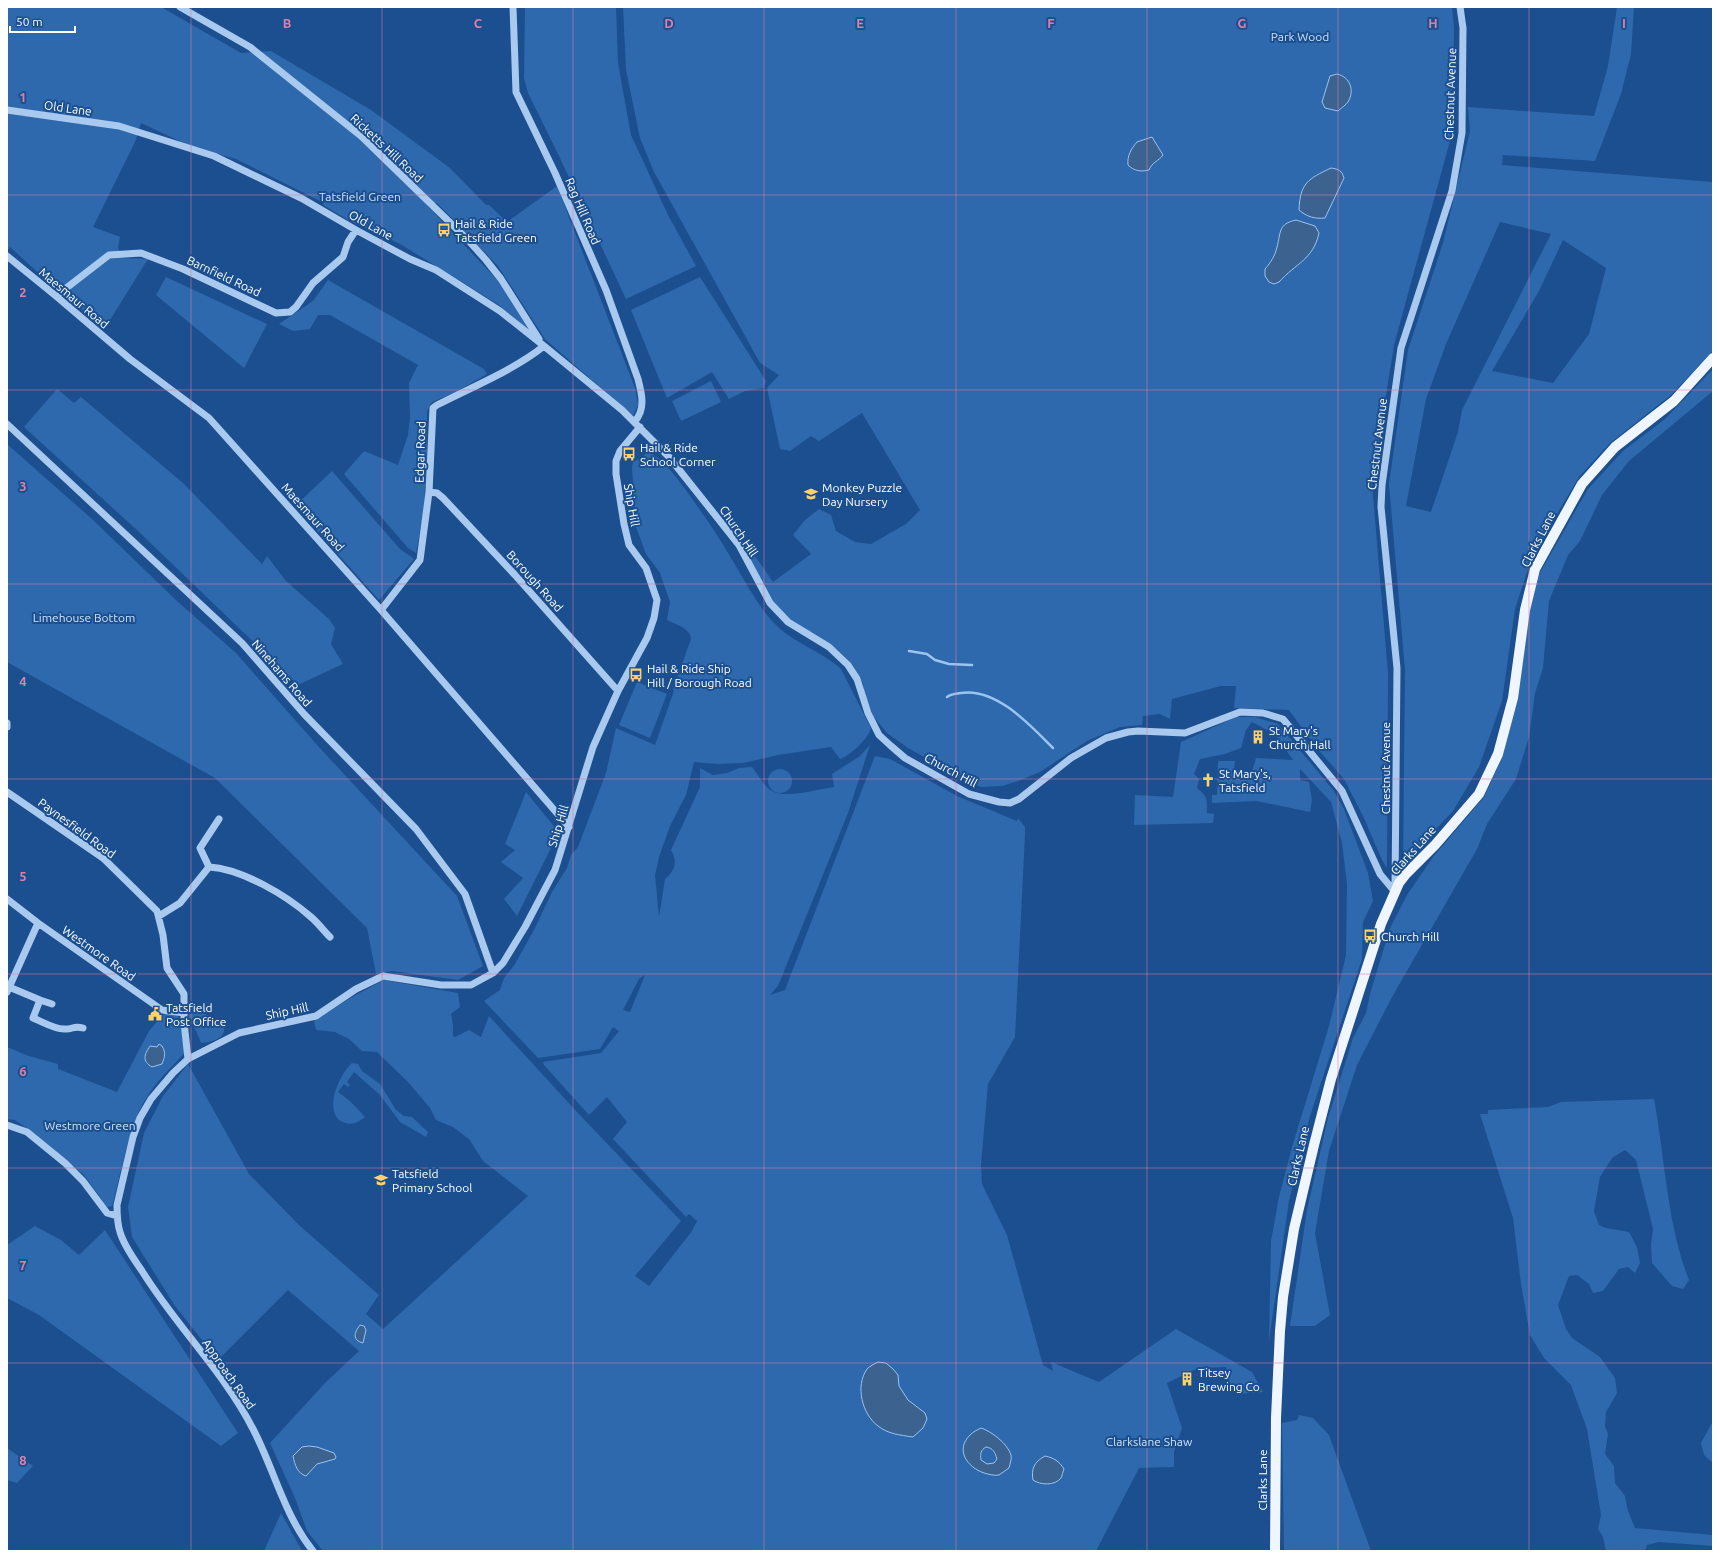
<svg xmlns="http://www.w3.org/2000/svg" width="1720" height="1558" font-family="Ubuntu,sans-serif">
	<style>
		.green { fill: #2e69ad; fill-rule: evenodd }
		.water { fill: #3c6290; stroke: #9cc4f0; fill-rule: evenodd }
		.lines { fill: none; stroke-linecap: round; stroke-linejoin: round }
		.stream { stroke: #9cc4f0; stroke-width: 2.5 }
		.minor { stroke: #a9c9ee; stroke-width: 7 }
		.major { stroke: #f0f6ff; stroke-width: 10 }
		.grid { fill: none; stroke: #dd80a5; stroke-width: 1; stroke-opacity: 0.55 }
		.labels { text-anchor: middle; dominant-baseline: central; stroke-width: 4; stroke-linejoin: round; paint-order: stroke }
		.park-label { font-size: 12px; fill: #cfe3fa; stroke: #1b4f8f }
		.street-label { font-size: 12px; fill: #fff; stroke: #1b4f8f }
		.poi-label { font-size: 12px; fill: #fff; stroke: #1b4f8f; text-anchor: start }
		.grid-label { font-size: 13px; text-anchor: middle; font-weight: bold; fill: #dd80a5; stroke: #1b4f8f; stroke-width: 4; stroke-linejoin: round; paint-order: stroke }
	</style>
	<rect width="100%" height="100%" fill="#1b4f8f"/>
	<!-- green -->
	<path class="green" d="M 7,7 L 161,7 L 241,53 L 271,51 L 371,110 L 450,168 L 486,205 L 489,205 L 507,222 L 557,186 L 635,388 L 638,405 L 633,416 L 545,339 L 498,266 L 437,203 L 425,203 L 498,281 L 530,331 L 499,305 L 449,274 L 400,244 L 350,221 L 323,205 L 324,203 L 236,159 L 190,146 L 141,123 L 135,142 L 93,227 L 120,237 L 118,248 L 123,258 L 148,259 L 105,328 L 56,289 L 10,247 L 7,251 Z
		M 525,7 L 616,7 L 618,63 L 631,135 L 668,215 L 696,266 L 626,299 L 558,154 L 528,93 L 524,78 Z
		M 623,7 L 1452,7 L 1454,28 L 1453,130 L 1394,345 L 1372,484 L 1388,673 L 1387,868 L 1382,860 L 1363,816 L 1344,779 L 1316,747 L 1289,710 L 1234,708 L 1236,686 L 1221,686 L 1172,699 L 1170,719 L 1160,714 L 1143,716 L 1142,725 L 1120,727 L 1087,741 L 1040,772 L 1018,781 L 1002,786 L 981,787 L 961,778 L 908,748 L 887,733 L 874,717 L 864,693 L 863,684 L 853,665 L 838,650 L 817,639 L 776,609 L 749,560 L 755,556 L 773,582 L 811,554 L 793,535 L 805,520 L 819,509 L 831,515 L 836,531 L 855,542 L 871,544 L 906,524 L 920,510 L 862,413 L 819,441 L 811,436 L 790,451 L 780,449 L 767,388 L 779,375 L 760,363 L 654,172 L 640,138 L 626,70 Z
		M 1617,7 L 1634,7 L 1631,54 L 1621,94 L 1595,161 L 1503,155 L 1502,165 L 1713,182 L 1713,351 L 1671,395 L 1610,443 L 1579,477 L 1547,531 L 1529,566 L 1515,609 L 1502,701 L 1479,767 L 1453,811 L 1403,864 L 1405,670 L 1389,484 L 1408,350 L 1443,243 L 1470,131 L 1468,107 L 1594,116 L 1608,66 ZM 1500,222 L 1551,234 L 1462,410 L 1458,432 L 1431,512 L 1406,506 L 1426,399 L 1446,344 ZM 1563,240 L 1606,268 L 1589,334 L 1553,383 L 1492,371 L 1539,291 Z
		M 166,277 L 267,324 L 244,368 L 156,295 Z
		M 700,277 L 766,381 L 764,388 L 745,391 L 729,399 L 712,372 L 667,398 L 631,310 Z
		M 328,280 L 484,369 L 487,374 L 456,392 L 432,402 L 427,411 L 427,465 L 423,516 L 416,553 L 408,548 L 344,474 L 364,451 L 398,465 L 408,435 L 410,417 L 409,383 L 418,365 L 330,315 L 318,315 L 310,329 L 293,331 L 279,324 L 313,301 Z
		M 1713,369 L 1713,391 L 1629,461 L 1602,495 L 1580,541 L 1568,555 L 1549,601 L 1543,668 L 1535,693 L 1529,737 L 1516,779 L 1487,824 L 1477,849 L 1392,997 L 1357,1065 L 1329,1151 L 1315,1233 L 1330,1315 L 1315,1326 L 1290,1326 L 1307,1210 L 1328,1118 L 1353,1038 L 1366,1013 L 1370,994 L 1390,928 L 1407,895 L 1433,857 L 1484,797 L 1496,771 L 1502,755 L 1516,702 L 1531,601 L 1538,576 L 1588,489 L 1623,451 L 1665,419 Z
		M 711,381 L 721,402 L 681,421 L 672,401 Z
		M 57,389 L 74,403 L 81,397 L 183,483 L 262,564 L 267,556 L 286,581 L 329,619 L 335,628 L 331,644 L 343,664 L 298,685 L 139,532 L 24,427 Z
		M 7,444 L 92,519 L 177,601 L 236,653 L 318,746 L 457,896 L 483,966 L 458,980 L 392,971 L 376,974 L 367,928 L 215,778 L 7,662 Z
		M 647,451 C 664,459 674,475 685,489 C 704,515 721,540 737,568 C 749,588 759,608 776,625 C 795,644 822,651 841,669 L 871,728 C 869,738 850,756 840,759 L 831,747 L 778,755 L 743,763 L 718,764 L 694,762 L 686,795 L 670,826 L 659,857 L 655,875 L 659,917 L 665,879 C 675,871 678,861 671,850 L 700,787 L 700,768 L 713,775 L 727,773 L 739,768 L 752,767 C 758,774 764,787 772,791 C 785,799 819,789 834,787 L 832,774 L 860,756 L 870,745 L 848,813 L 778,986 L 770,995 L 785,990 L 875,756 L 890,759 L 957,796 L 1017,821 L 1018,818 L 1025,827 L 1025,835 L 1015,1037 L 988,1084 L 981,1165 L 982,1184 L 1007,1235 L 1043,1365 L 1053,1371 L 1051,1362 L 1099,1382 L 1176,1329 L 1252,1372 L 1263,1392 L 1236,1394 L 1230,1387 L 1226,1367 L 1198,1368 L 1167,1383 L 1182,1428 L 1174,1452 L 1174,1467 L 1139,1468 L 1096,1551 L 323,1551 L 307,1531 L 295,1498 L 270,1443 L 325,1383 L 359,1351 L 288,1290 L 218,1360 L 175,1306 L 132,1237 L 128,1207 L 144,1133 L 163,1096 L 188,1064 L 249,1174 L 300,1226 L 379,1295 L 366,1314 L 383,1329 L 528,1196 L 483,1161 L 469,1139 L 453,1127 L 436,1120 L 430,1108 L 408,1082 L 377,1052 L 362,1051 L 349,1039 L 335,1032 L 316,1030 L 314,1021 L 352,997 L 384,980 L 458,993 L 460,1007 L 451,1014 L 453,1025 L 453,1036 L 455,1037 L 469,1030 L 481,1037 L 489,1016 L 577,1112 L 681,1221 L 635,1276 L 649,1286 L 692,1231 L 697,1221 L 689,1214 L 686,1217 L 613,1139 L 627,1122 L 607,1097 L 589,1115 L 544,1065 L 543,1062 L 601,1053 L 619,1031 L 613,1027 L 600,1049 L 538,1058 L 484,1001 L 500,990 L 504,978 L 515,964 L 535,928 L 552,892 L 567,868 L 571,855 L 578,847 L 606,773 L 616,728 L 655,745 L 674,691 L 673,689 L 691,639 C 690,628 677,625 667,620 L 670,602 L 660,573 L 646,554 L 636,527 L 632,468 L 633,462 L 643,457 ZM 645,975 L 630,1012 L 623,1010 L 639,979 Z
		M 332,471 L 400,549 L 414,559 L 379,600 L 295,506 Z
		M 637,682 L 667,694 L 650,738 L 619,725 Z
		M 1236,717 L 1255,717 L 1278,724 L 1334,791 L 1344,809 L 1368,873 L 1373,901 L 1363,922 L 1362,959 L 1310,1116 L 1289,1201 L 1269,1341 L 1271,1241 L 1279,1197 L 1292,1147 L 1329,1026 L 1346,955 L 1347,884 L 1342,843 L 1331,802 L 1300,769 L 1300,780 L 1309,782 L 1312,800 L 1310,812 L 1256,801 L 1212,803 L 1212,795 L 1217,795 L 1218,761 L 1235,761 L 1234,770 L 1252,771 L 1256,758 L 1293,760 L 1275,734 L 1252,722 L 1246,730 L 1241,748 L 1225,754 L 1200,759 L 1194,774 L 1199,779 L 1197,788 C 1208,797 1207,799 1207,813 L 1214,814 L 1213,823 L 1134,825 L 1135,795 L 1173,797 L 1181,742 Z
		M768 781a12 12 0 1 1 24 0a12 12 0 1 1-24 0Z
		M 526,792 L 557,830 L 550,850 L 517,916 L 504,899 L 523,878 L 501,862 L 515,850 L 505,844 Z
		M 198,1009 L 224,1026 C 227,1038 211,1043 201,1043 L 196,1031 L 188,1018 C 189,1011 191,1010 198,1009 Z
		M 170,1012 L 178,1016 L 189,1048 C 175,1064 156,1081 145,1100 C 127,1132 122,1171 112,1206 L 107,1207 L 84,1175 L 28,1129 L 15,1120 L 7,1119 L 7,1047 L 29,1056 L 58,1064 L 58,1069 L 117,1092 L 149,1031 L 163,1015 Z
		M 352,1063 L 358,1064 L 362,1071 L 380,1084 L 396,1110 L 404,1116 L 412,1117 L 428,1132 L 426,1137 L 400,1122 L 380,1095 L 354,1072 L 347,1082 L 350,1085 L 348,1087 L 344,1084 L 338,1092 L 351,1102 L 365,1117 C 358,1122 354,1125 345,1123 C 321,1115 339,1074 352,1063 Z
		M 1654,1099 C 1665,1158 1667,1224 1689,1280 L 1683,1289 L 1672,1286 L 1652,1263 L 1651,1245 L 1653,1229 L 1636,1160 L 1625,1150 L 1612,1158 L 1600,1177 L 1594,1211 L 1599,1225 L 1606,1228 L 1629,1232 L 1637,1247 L 1640,1263 L 1635,1273 L 1628,1267 L 1619,1269 L 1603,1291 L 1593,1293 L 1589,1284 L 1577,1275 L 1569,1276 L 1558,1305 L 1566,1329 L 1572,1338 L 1600,1357 L 1615,1378 L 1617,1393 L 1606,1412 L 1605,1426 L 1608,1434 L 1605,1454 L 1614,1466 L 1615,1483 L 1625,1496 L 1628,1511 L 1635,1528 L 1713,1535 L 1713,1546 L 1659,1542 L 1647,1545 L 1645,1551 L 1606,1551 L 1603,1537 L 1598,1529 L 1601,1515 L 1587,1429 L 1571,1385 L 1544,1358 L 1530,1335 L 1521,1284 L 1513,1218 L 1480,1114 L 1488,1114 L 1488,1110 L 1548,1107 L 1561,1102 Z
		M 35,1226 L 61,1240 L 79,1255 L 105,1230 L 238,1433 L 221,1446 L 39,1315 L 7,1298 L 7,1245 Z
		M 1299,1415 L 1313,1418 L 1329,1435 L 1371,1551 L 1284,1551 L 1282,1423 L 1297,1420 Z
		M 1713,1421 L 1713,1463 L 1704,1455 L 1701,1443 Z
		M 7,1448 L 33,1466 L 17,1483 L 7,1480 Z
		M 281,1513 L 301,1549 L 303,1551 L 264,1551 Z"/>
	<!-- water -->
	<path class="water" d="M 1337,74 C 1350,77 1355,90 1348,102 C 1346,105 1341,108 1338,111 L 1325,108 L 1322,102 L 1330,76 Z
		M 1152,137 L 1163,155 C 1159,161 1152,162 1149,170 C 1141,172 1134,171 1128,165 C 1127,156 1131,149 1137,142 Z
		M 1331,168 C 1339,169 1342,171 1344,178 L 1325,218 C 1315,219 1307,217 1299,210 C 1300,183 1308,179 1331,168 Z
		M 1296,220 L 1315,226 L 1319,233 C 1313,260 1296,263 1279,282 L 1274,284 L 1269,282 L 1265,276 L 1265,269 C 1271,262 1275,256 1277,247 C 1281,232 1278,224 1296,220 Z
		M 159,1044 L 162,1046 C 166,1053 165,1056 162,1064 L 152,1067 C 142,1061 144,1055 150,1046 L 157,1047 Z
		M 360,1325 L 364,1326 L 366,1330 L 363,1343 C 352,1340 354,1333 360,1325 Z
		M 878,1362 L 886,1363 L 893,1369 L 898,1375 L 899,1386 L 908,1400 L 925,1413 L 927,1419 L 923,1428 L 913,1437 C 900,1435 888,1434 878,1426 C 862,1414 855,1386 867,1369 C 870,1366 874,1364 878,1362 Z
		M 981,1428 C 991,1431 1008,1444 1011,1455 C 1012,1458 1010,1464 1009,1468 C 1006,1470 1002,1473 999,1475 C 994,1476 988,1474 984,1473 C 967,1467 955,1450 970,1435 C 973,1432 977,1430 981,1428 ZM 986,1447 C 993,1448 995,1452 997,1459 L 994,1463 L 987,1464 L 981,1460 C 980,1453 981,1450 986,1447 Z
		M 309,1446 L 317,1447 L 334,1453 L 336,1457 L 335,1459 L 317,1464 L 306,1476 C 297,1473 295,1465 293,1456 L 302,1447 Z
		M 1045,1456 C 1054,1458 1059,1461 1064,1469 C 1063,1471 1062,1476 1061,1478 C 1055,1486 1040,1485 1033,1480 C 1031,1469 1034,1462 1045,1456 Z"/>
	<g class="lines">
		<!-- stream -->
		<path class="stream" d="M 909,651 L 927,654 L 935,660 L 949,664 L 972,665
			M 947,697 C 951,694 956,694 961,693 C 996,687 1031,726 1053,748"/>
		<!-- minor -->
		<path class="minor" d="M 180,7 L 250,47 L 361,136 L 468,240 L 486,260 L 501,279 L 539,339
			M 513,7 L 516,92 L 555,173 L 606,290 L 638,379 C 642,394 646,410 634,422
			M 7,110 L 119,126 L 214,156 L 301,198 L 356,230 L 410,259 L 436,270 L 500,311 L 544,346 L 622,410 L 669,457 L 739,545 L 770,603 L 788,622 L 829,647 L 848,665 L 857,679 L 868,713 L 879,735 L 891,746 L 905,758 L 969,794 L 999,802 L 1010,803 L 1019,799 L 1071,758 L 1106,738 L 1128,732 L 1138,731 L 1185,733 L 1240,712 L 1263,713 L 1283,719 L 1342,791 L 1380,874 L 1395,892
			M 7,256 L 56,296 L 130,359 L 209,418 L 381,610 L 569,827
			M 56,296 L 109,255 L 141,253 L 183,269 L 276,313 L 290,312 L 296,307 L 313,283 L 343,257 L 348,242 L 356,230
			M 7,424 L 242,643 L 304,714 L 416,829 L 465,894 L 493,973
			M 429,492 L 437,493 L 443,498 L 515,575 L 618,691
			M 381,610 L 420,560 L 429,492 L 433,408 L 437,405 C 472,387 514,370 544,346
			M 7,723 L 7,727
			M 7,792 L 103,858 L 157,911 L 163,935 L 167,968 L 184,994 L 184,1022 L 188,1059
			M 219,819 L 200,848 L 209,867 C 242,869 286,895 311,917 C 318,923 324,931 330,937
			M 1395,890 L 1397,668 L 1381,507 L 1382,485 L 1401,348 L 1452,191 L 1462,133 L 1463,28 L 1460,7
			M 7,899 L 38,923 L 162,1010 L 184,1013
			M 159,916 L 180,903 L 209,867
			M 9,987 L 40,1000 L 33,1018 C 43,1022 54,1029 64,1029 C 73,1030 73,1025 83,1028
			M 7,992 L 38,923
			M 40,1000 L 52,1004
			M 7,1125 L 27,1132 L 65,1163 L 83,1181 L 107,1213 L 117,1216
			M 313,1551 C 284,1515 274,1469 253,1429 C 224,1372 176,1326 142,1271 C 134,1259 124,1246 120,1232 C 117,1223 117,1214 117,1205 L 133,1137 L 140,1118 L 151,1099 L 173,1073 L 188,1059 L 239,1033 L 316,1016 L 356,989 L 383,976 L 441,985 L 471,985 L 493,973 L 503,963 L 525,927 L 555,870 L 593,747 L 618,691 L 647,638 L 654,618 L 657,600 L 646,568 L 629,545 L 624,524 L 616,474 L 616,461 L 620,451 L 640,427"/>
		<!-- major -->
		<path class="major" d="M 1275,1551 L 1276,1418 L 1280,1331 L 1283,1297 L 1294,1229 L 1314,1145 L 1331,1079 L 1381,924 L 1399,883 L 1406,874 L 1435,845 L 1479,794 L 1498,754 L 1513,698 L 1525,610 L 1535,569 L 1582,484 L 1615,447 L 1674,401 L 1713,358"/>
	</g>
	<!-- grid -->
	<path class="grid" d="M 191,7 L 191,1551M 382,7 L 382,1551M 573,7 L 573,1551M 764,7 L 764,1551M 956,7 L 956,1551M 1147,7 L 1147,1551M 1338,7 L 1338,1551M 1529,7 L 1529,1551M 7,195 L 1713,195M 7,390 L 1713,390M 7,584 L 1713,584M 7,779 L 1713,779M 7,974 L 1713,974M 7,1168 L 1713,1168M 7,1363 L 1713,1363"/>
	<!-- icons -->
	<defs>
		<g id="bus-bare" transform="scale(1.08)"><path d="M-5-6H5V4H4V6H2V4H-2V6H-4V4H-5ZM-3.5-4V0h7V-4ZM-3.5 1.2v1.5H-2V1.2ZM2 1.2v1.5H3.5V1.2Z" fill="#ffd166" stroke="#1b4f8f" stroke-width="2.5" paint-order="stroke"/></g>
		<g id="school-bare" transform="scale(1.08)"><path d="M0-5L7-2L0 1L-7-2ZM-4 1L0 2.5L4 1V4Q0 6-4 4Z" fill="#ffd166" stroke="#1b4f8f" stroke-width="2.5" paint-order="stroke"/></g>
		<g id="building-bare" transform="scale(1.08)"><path d="M-4-6H4V6H1V3H-1V6H-4ZM-2.5-4.3h1.7v1.8h-1.7ZM.8-4.3h1.7v1.8H.8ZM-2.5-1h1.7V.8h-1.7ZM.8-1h1.7V.8H.8Z" fill="#ffd166" stroke="#1b4f8f" stroke-width="2.5" paint-order="stroke"/></g>
		<g id="church-bare" transform="scale(1.08)"><path d="M-1.2-6h2.4v3.5h3.3v2.4h-3.3V6h-2.4V-.1h-3.3v-2.4h3.3Z" fill="#ffd166" stroke="#1b4f8f" stroke-width="2.5" paint-order="stroke"/></g>
		<g id="civic-bare" transform="scale(1.08)"><path d="M-.6-6.5H3V-4.5H.6V-3L4-1V1h2V6H-6V1h2V-1L-.6-3ZM-1.2 2.5V6h2.4V2.5Z" fill="#ffd166" stroke="#1b4f8f" stroke-width="2.5" paint-order="stroke"/></g>
	</defs>
	<g fill-rule="evenodd">
		<use href="#bus-bare" x="444" y="230"/>
		<use href="#bus-bare" x="629" y="454"/>
		<use href="#school-bare" x="811" y="494"/>
		<use href="#bus-bare" x="636" y="675"/>
		<use href="#building-bare" x="1258" y="737"/>
		<use href="#church-bare" x="1208" y="780"/>
		<use href="#bus-bare" x="1370" y="936"/>
		<use href="#civic-bare" x="155" y="1014"/>
		<use href="#school-bare" x="381" y="1180"/>
		<use href="#building-bare" x="1187" y="1379"/>
	</g>
	<g class="labels">
		<!-- park labels -->
		<g class="park-label">
			<text x="1300" y="36">Park Wood</text>
			<text x="360" y="196">Tatsfield Green</text>
			<text x="84" y="617">Limehouse Bottom</text>
			<text x="90" y="1125">Westmore Green</text>
			<text x="1149" y="1441">Clarkslane Shaw</text>
		</g>
		<!-- street labels -->
		<g class="street-label">
			<text transform="translate(1450 94) rotate(-88)">Chestnut Avenue</text>
			<text transform="translate(68 108) rotate(8)">Old Lane</text>
			<text transform="translate(387 148) rotate(43)">Ricketts Hill Road</text>
			<text transform="translate(583 211) rotate(67)">Rag Hill Road</text>
			<text transform="translate(371 225) rotate(29)">Old Lane</text>
			<text transform="translate(224 276) rotate(25)">Barnfield Road</text>
			<text transform="translate(74 298) rotate(40)">Maesmaur Road</text>
			<text transform="translate(1377 444) rotate(-83)">Chestnut Avenue</text>
			<text transform="translate(420 452) rotate(-88)">Edgar Road</text>
			<text transform="translate(632 505) rotate(80)">Ship Hill</text>
			<text transform="translate(313 517) rotate(48)">Maesmaur Road</text>
			<text transform="translate(739 531) rotate(56)">Church Hill</text>
			<text transform="translate(1538 539) rotate(-63)">Clarks Lane</text>
			<text transform="translate(535 581) rotate(48)">Borough Road</text>
			<text transform="translate(282 673) rotate(49)">Ninehams Road</text>
			<text transform="translate(1385 768) rotate(-90)">Chestnut Avenue</text>
			<text transform="translate(951 770) rotate(28)">Church Hill</text>
			<text transform="translate(558 826) rotate(-73)">Ship Hill</text>
			<text transform="translate(77 828) rotate(36)">Paynesfield Road</text>
			<text transform="translate(1413 850) rotate(-48)">Clarks Lane</text>
			<text transform="translate(99 953) rotate(35)">Westmore Road</text>
			<text transform="translate(287 1011) rotate(-12)">Ship Hill</text>
			<text transform="translate(1298 1156) rotate(-77)">Clarks Lane</text>
			<text transform="translate(229 1374) rotate(55)">Approach Road</text>
			<text transform="translate(1262 1480) rotate(-90)">Clarks Lane</text>
		</g>
		<!-- poi labels -->
		<g class="poi-label">
			<text x="455" y="223">Hail &amp; Ride<tspan x="455" dy="14">Tatsfield Green</tspan></text>
			<text x="640" y="447">Hail &amp; Ride<tspan x="640" dy="14">School Corner</tspan></text>
			<text x="822" y="487">Monkey Puzzle<tspan x="822" dy="14">Day Nursery</tspan></text>
			<text x="647" y="668">Hail &amp; Ride Ship<tspan x="647" dy="14">Hill / Borough Road</tspan></text>
			<text x="1269" y="730">St Mary's<tspan x="1269" dy="14">Church Hall</tspan></text>
			<text x="1219" y="773">St Mary's,<tspan x="1219" dy="14">Tatsfield</tspan></text>
			<text x="1381" y="936">Church Hill</text>
			<text x="166" y="1007">Tatsfield<tspan x="166" dy="14">Post Office</tspan></text>
			<text x="392" y="1173">Tatsfield<tspan x="392" dy="14">Primary School</tspan></text>
			<text x="1198" y="1372">Titsey<tspan x="1198" dy="14">Brewing Co</tspan></text>
		</g>
	</g>
	<g class="grid-label">
		<text x="287" y="28">B</text>
		<text x="478" y="28">C</text>
		<text x="669" y="28">D</text>
		<text x="860" y="28">E</text>
		<text x="1051" y="28">F</text>
		<text x="1242" y="28">G</text>
		<text x="1433" y="28">H</text>
		<text x="1624" y="28">I</text>
		<text x="23" y="102">1</text>
		<text x="23" y="297">2</text>
		<text x="23" y="491">3</text>
		<text x="23" y="686">4</text>
		<text x="23" y="881">5</text>
		<text x="23" y="1076">6</text>
		<text x="23" y="1270">7</text>
		<text x="23" y="1465">8</text>
	</g>
	<!-- border -->
	<rect width="1720" height="1558" fill="none" stroke="#ffffff" stroke-width="16"/>
	<!-- scale -->
	<path d="M10 26v6h65v-6" fill="none" stroke="#ffffff" stroke-width="2"/>
	<text x="16" y="26" font-size="12" fill="#ffffff" stroke="#1b4f8f" stroke-width="3" paint-order="stroke">50 m</text>
</svg>
